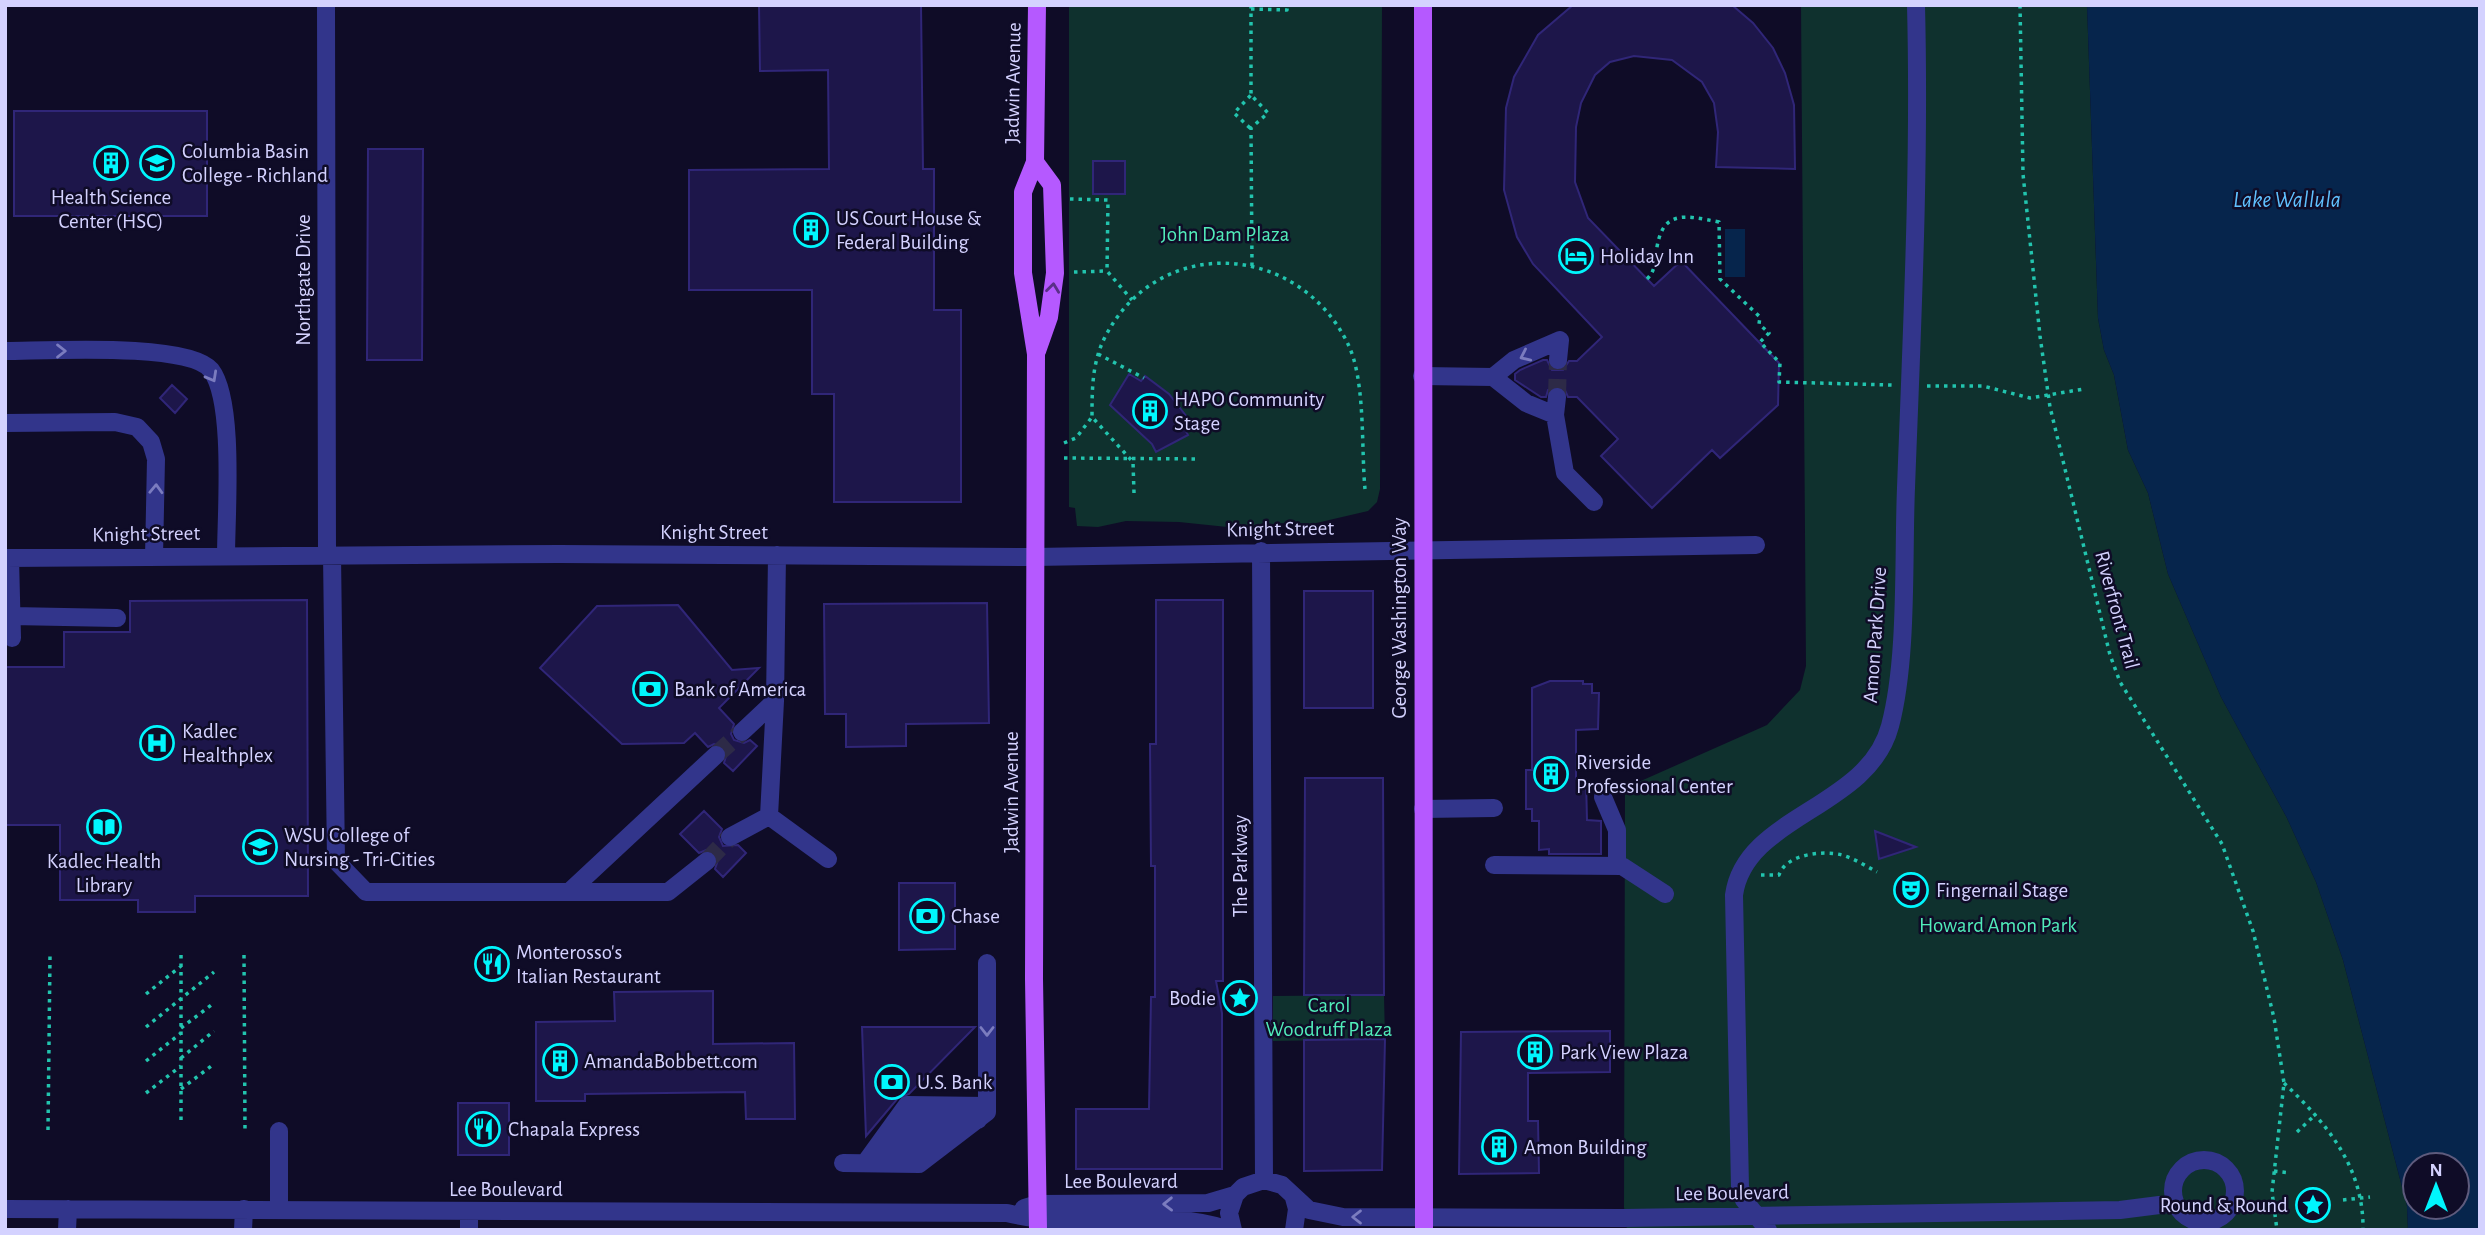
<svg xmlns="http://www.w3.org/2000/svg" width="2485" height="1235" font-family="'Alegreya Sans',sans-serif">
	<style>
		.green { fill: #0f312e }
		.water { fill: #06254c; fill-rule: evenodd }
		.building { fill: #1d164a; stroke: #302678; stroke-width: 2 }
		.lines { fill: none; stroke-linecap: round; stroke-linejoin: round }
		.minor-tunnel { stroke: #2d2a47; stroke-width: 18; stroke-dasharray: 18 9; stroke-linecap: butt }
		.path { stroke: #22c4ae; stroke-width: 3.5; stroke-dasharray: 3.5 5; stroke-linecap: butt }
		.minor { stroke: #32358b; stroke-width: 18 }
		.major { stroke: #b559ff; stroke-width: 18 }
		.oneway { stroke: #5a2f88 }
		.oneway2 { stroke: #7b7cbf }
		.labels { text-anchor: middle; dominant-baseline: central; stroke-width: 5; stroke-linejoin: round; paint-order: stroke }
		.street-label { font-size: 21px; fill: #d4d2ff; stroke: #0f0c27 }
		.poi-label { font-size: 21px; fill: #d4d2ff; stroke: #0f0c27; text-anchor: start }
		.park-label { font-size: 21px; fill: #51ecba; stroke: #0f0c27 }
		.water-label { font-size: 23px; font-style: italic; fill: #60c1ff; stroke: #0f0c27 }
	</style>
	<rect width="100%" height="100%" fill="#0f0c27"/>
	<!-- green -->
	<path class="green" d="M 1069,5 L 1382,5 L 1380,489 L 1377,502 L 1368,511 L 1312,524 L 1285,523 L 1237,528 L 1179,522 L 1126,521 L 1098,527 L 1077,526 L 1075,508 L 1069,507 Z
		M 1801,5 L 2087,5 L 2098,318 L 2104,350 L 2114,375 L 2128,450 L 2148,493 L 2168,574 L 2221,697 L 2287,818 L 2316,882 L 2343,960 L 2407,1206 L 2408,1230 L 1627,1230 L 1624,1207 L 1625,788 L 1767,725 L 1800,690 L 1806,666 Z
		M 1384,995 L 1385,1039 L 1273,1041 L 1273,996 Z"/>
	<!-- water -->
	<path class="water" d="M 2087,5 L 2480,5 L 2480,1230 L 2408,1230 L 2407,1206 L 2343,960 L 2316,882 L 2287,818 L 2221,697 L 2168,574 L 2148,493 L 2128,450 L 2114,375 L 2104,350 L 2098,318 ZM 2415,1165 L 2457,1165 L 2457,1207 L 2415,1207 Z
		M 1725,229 L 1745,229 L 1745,277 L 1725,277 Z"/>
	<!-- building -->
	<path class="building" d="M 759,5 L 921,5 L 923,169 L 934,169 L 934,310 L 961,310 L 961,502 L 834,502 L 834,394 L 812,394 L 812,290 L 689,290 L 689,170 L 829,169 L 828,70 L 760,71 Z
		M 1573,5 L 1732,5 L 1753,23 L 1773,48 L 1785,73 L 1794,105 L 1795,169 L 1716,167 L 1718,132 L 1714,103 L 1702,82 L 1672,60 L 1634,56 L 1610,62 L 1595,75 L 1581,103 L 1576,127 L 1575,182 L 1588,218 L 1654,286 L 1681,261 L 1779,363 L 1778,405 L 1720,458 L 1712,450 L 1652,508 L 1601,456 L 1618,439 L 1577,397 L 1568,397 L 1564,388 L 1558,386 L 1548,390 L 1546,397 L 1541,397 L 1515,380 L 1515,374 L 1520,370 L 1543,360 L 1547,360 L 1552,370 L 1563,370 L 1569,361 L 1577,361 L 1602,337 L 1533,264 L 1517,237 L 1504,190 L 1506,108 L 1514,77 L 1538,35 Z
		M 14,111 L 207,111 L 207,216 L 14,216 Z
		M 368,149 L 423,149 L 422,360 L 367,360 Z
		M 1093,161 L 1125,161 L 1125,194 L 1093,194 Z
		M 1129,374 L 1141,381 L 1145,376 L 1169,394 L 1187,417 L 1181,422 L 1188,435 L 1156,452 L 1152,444 L 1110,405 Z
		M 172,385 L 187,399 L 175,413 L 160,398 Z
		M 1304,591 L 1373,591 L 1373,708 L 1304,708 Z
		M 307,600 L 308,896 L 195,896 L 195,912 L 138,912 L 138,900 L 60,900 L 60,825 L 5,825 L 5,667 L 64,667 L 64,632 L 130,632 L 130,601 Z
		M 1156,600 L 1223,600 L 1223,981 L 1216,981 L 1222,1013 L 1222,1169 L 1076,1169 L 1076,1109 L 1149,1109 L 1151,997 L 1155,997 L 1155,866 L 1151,866 L 1150,744 L 1156,744 Z
		M 987,603 L 989,723 L 906,724 L 906,746 L 846,747 L 846,714 L 825,714 L 824,604 Z
		M 678,605 L 732,670 L 759,668 L 719,708 L 734,724 L 731,734 L 734,740 L 744,743 L 750,740 L 757,746 L 733,771 L 724,763 L 727,753 L 724,747 L 714,744 L 708,747 L 695,733 L 684,743 L 622,744 L 540,668 L 597,606 Z
		M 1550,681 L 1583,681 L 1583,684 L 1592,684 L 1592,693 L 1599,693 L 1598,729 L 1576,730 L 1576,779 L 1586,779 L 1587,820 L 1601,821 L 1601,854 L 1549,854 L 1549,849 L 1539,850 L 1539,821 L 1532,821 L 1532,809 L 1526,809 L 1526,770 L 1532,770 L 1532,688 Z
		M 1305,778 L 1383,778 L 1384,995 L 1304,995 Z
		M 704,811 L 722,829 L 719,837 L 723,846 L 738,845 L 746,853 L 723,877 L 715,869 L 718,860 L 715,853 L 706,850 L 699,853 L 680,834 Z
		M 1875,831 L 1916,847 L 1879,859 Z
		M 899,883 L 955,883 L 955,949 L 899,950 Z
		M 713,991 L 713,1044 L 794,1043 L 795,1119 L 746,1119 L 745,1092 L 585,1094 L 585,1101 L 536,1101 L 536,1022 L 615,1021 L 614,992 Z
		M 862,1027 L 975,1027 L 909,1094 L 898,1098 L 866,1136 Z
		M 1610,1031 L 1610,1072 L 1528,1073 L 1528,1121 L 1538,1121 L 1539,1173 L 1459,1174 L 1461,1032 Z
		M 1385,1039 L 1382,1170 L 1304,1171 L 1304,1040 Z
		M 458,1103 L 509,1103 L 509,1155 L 458,1155 Z"/>
	<g class="lines">
		<!-- minor-tunnel -->
		<path class="minor-tunnel" d="M 1557,397 L 1558,360
			M 716,755 L 742,732
			M 707,861 L 730,837"/>
		<!-- path -->
		<path class="path" d="M 1251,5 L 1251,95 L 1268,113 L 1251,128 L 1252,266
			M 2020,5 L 2023,174 L 2040,336 L 2050,407 L 2110,655 L 2120,682 L 2222,844 L 2253,931 L 2274,1018 L 2284,1083 L 2272,1192 L 2277,1230
			M 1251,9 L 1287,10 L 1287,5
			M 1250,128 L 1234,113 L 1251,95
			M 1070,199 L 1108,200 L 1107,271 L 1132,300
			M 1074,272 L 1107,271
			M 1647,279 C 1655,271 1654,265 1656,254 C 1661,209 1683,215 1719,222 L 1720,279 L 1760,317 L 1759,324 L 1769,333 L 1760,342 L 1780,363 L 1779,382 L 1892,385
			M 1098,354 L 1144,378
			M 1927,386 L 1983,386 L 2030,398 L 2084,389
			M 1064,443 L 1076,438 L 1092,417
			M 1064,458 L 1200,459
			M 1134,493 L 1133,462 L 1092,417 C 1092,390 1092,364 1104,339 C 1156,234 1296,241 1347,342 C 1366,378 1361,448 1365,489
			M 1761,875 L 1779,875 C 1786,854 1823,850 1842,855 C 1855,859 1866,866 1877,872
			M 244,955 L 245,1131
			M 146,994 L 181,966
			M 146,1027 L 214,972
			M 181,1028 L 214,1003
			M 181,1058 L 214,1031
			M 146,1061 L 181,1033
			M 2284,1083 C 2327,1124 2364,1167 2363,1230
			M 181,1089 L 214,1064
			M 146,1093 L 181,1066
			M 181,1120 L 181,954
			M 48,1130 L 50,956
			M 2297,1132 L 2316,1114
			M 2274,1171 L 2290,1173
			M 2343,1200 L 2370,1197"/>
		<!-- minor -->
		<path class="minor" d="M 326,5 L 327,555
			M 5,351 C 45,351 188,342 211,370 C 235,401 226,515 226,556
			M 1422,376 L 1493,377 L 1526,403 L 1555,415
			M 1493,377 L 1514,360 L 1560,340 L 1558,360
			M 1557,397 L 1555,415 L 1565,473 L 1594,502
			M 5,423 L 115,422 L 137,427 L 151,442 L 156,459 L 154,557
			M 1261,551 L 1264,1180
			M 332,555 L 336,861 L 366,892 L 569,892 L 716,755
			M 5,558 L 559,554 L 1034,557 L 1756,545
			M 10,558 L 12,638
			M 12,616 L 117,618
			M 742,732 L 775,701 L 777,555
			M 1603,797 L 1617,830 L 1617,866
			M 1423,809 L 1494,808
			M 769,816 L 828,859
			M 730,837 L 769,816 L 775,701
			M 1494,865 L 1622,866 L 1665,894
			M 569,892 L 668,892 L 707,861
			M 898,1118 L 978,1120
			M 888,1132 L 961,1132
			M 878,1146 L 941,1147
			M2173 1191a31 31 0 1 1 62 0a31 31 0 1 1-62 0Z
			M 843,1163 L 919,1164 L 987,1112 L 987,963
			M 865,1163 L 907,1105 L 987,1106
			M 1024,1208 L 1037,1204 L 1208,1203 L 1235,1195
			M 5,1209 L 1007,1213 C 1078,1231 1162,1206 1229,1230
			M 279,1210 L 279,1131
			M 469,1211 L 469,1230
			M 67,1230 L 68,1209
			M 243,1230 L 244,1209
			M 1233,1230 L 1229,1213 L 1235,1195 L 1243,1187 L 1264,1180 L 1282,1185 L 1309,1210 L 1343,1217 L 1624,1218 L 2120,1210 L 2175,1203
			M 1294,1230 L 1297,1209 L 1294,1198
			M 1768,1230 L 1744,1200 L 1740,1187 L 1734,895 C 1745,815 1868,809 1890,726 C 1908,658 1903,559 1906,488 C 1912,327 1920,166 1916,5"/>
		<!-- major -->
		<path class="major" d="M 1037,5 L 1035,162 L 1023,192 L 1023,273 L 1036,354 L 1034,979 L 1038,1230
			M 1423,5 L 1424,1230
			M 1035,162 L 1052,185 L 1055,273 L 1049,317 L 1037,351"/>
	</g>
	<!-- one-way arrows -->
	<defs><path id="oneway-chevron" d="M-2-3.5L2.5 0L-2 3.5" fill="none" stroke-width="1.6" stroke-linecap="round" stroke-linejoin="round" transform="scale(1.75)"/></defs>
	<use class="oneway" href="#oneway-chevron" transform="translate(1053 288) rotate(-83)"/>
	<g class="oneway2">
		<use href="#oneway-chevron" transform="translate(61 351)"/>
		<use href="#oneway-chevron" transform="translate(1525 356) rotate(155)"/>
		<use href="#oneway-chevron" transform="translate(212 377) rotate(61)"/>
		<use href="#oneway-chevron" transform="translate(156 489) rotate(-88)"/>
		<use href="#oneway-chevron" transform="translate(987 1031) rotate(90)"/>
		<use href="#oneway-chevron" transform="translate(1168 1204) rotate(179)"/>
		<use href="#oneway-chevron" transform="translate(1357 1217) rotate(180)"/>
	</g>
	<!-- icons -->
	<defs>
		<g id="building-ring" transform="scale(1.75)"><circle r="9.5" fill="#0f0c27" stroke="#00f6fd" stroke-width="1.5"/><path d="M-4-6H4V6H1V3H-1V6H-4ZM-2.5-4.3h1.7v1.8h-1.7ZM.8-4.3h1.7v1.8H.8ZM-2.5-1h1.7V.8h-1.7ZM.8-1h1.7V.8H.8Z" fill="#00f6fd"/></g>
		<g id="university-ring" transform="scale(1.75)"><circle r="9.5" fill="#0f0c27" stroke="#00f6fd" stroke-width="1.5"/><path d="M0-5L7-2L0 1L-7-2ZM-4 1L0 2.5L4 1V4Q0 6-4 4Z" fill="#00f6fd"/></g>
		<g id="hotel-ring" transform="scale(1.75)"><circle r="9.5" fill="#0f0c27" stroke="#00f6fd" stroke-width="1.5"/><path d="M-6-4.5h1.5V1H6V5H4.5V3h-9V5H-6ZM-4 0a1.8 1.8 0 1 1 3.6 0ZM.5 0V-2.5h3Q6-2.5 6 0Z" fill="#00f6fd"/></g>
		<g id="bank-ring" transform="scale(1.75)"><circle r="9.5" fill="#0f0c27" stroke="#00f6fd" stroke-width="1.5"/><path d="M-6-4H6V4H-6ZM0-2.3a2.3 2.3 0 1 0 0 4.6a2.3 2.3 0 1 0 0-4.6Z" fill="#00f6fd"/></g>
		<g id="hospital-ring" transform="scale(1.75)"><circle r="9.5" fill="#0f0c27" stroke="#00f6fd" stroke-width="1.5"/><path d="M-5-5h3v3.5h4V-5h3V5h-3V1.5h-4V5h-3Z" fill="#00f6fd"/></g>
		<g id="library-ring" transform="scale(1.75)"><circle r="9.5" fill="#0f0c27" stroke="#00f6fd" stroke-width="1.5"/><path d="M-6-4Q-3-5.5-.7-3.5V5Q-3 3-6 4ZM6-4Q3-5.5 .7-3.5V5Q3 3 6 4Z" fill="#00f6fd"/></g>
		<g id="theatre-ring" transform="scale(1.75)"><circle r="9.5" fill="#0f0c27" stroke="#00f6fd" stroke-width="1.5"/><path d="M-5-5.5Q0-4 5-5.5V0Q5 5 0 6Q-5 5-5 0ZM-3.3-2.5H-1v1.5H-3.3ZM1-2.5H3.3v1.5H1ZM-2.8 1Q0 5.5 2.8 1Z" fill="#00f6fd"/></g>
		<g id="restaurant-ring" transform="scale(1.75)"><circle r="9.5" fill="#0f0c27" stroke="#00f6fd" stroke-width="1.5"/><path d="M-5-6h1v4h1v-4h1v4h1v-4h1v5L-1.5 .5V6h-2V.5L-5-1ZM5-6V6H3V1.5H1.5Q1.5-4 5-6Z" fill="#00f6fd"/></g>
		<g id="sight-ring" transform="scale(1.75)"><circle r="9.5" fill="#0f0c27" stroke="#00f6fd" stroke-width="1.5"/><path d="M0-6L1.8-2.2L6-1.7L2.9 1.2L3.7 5.4L0 3.3L-3.7 5.4L-2.9 1.2L-6-1.7L-1.8-2.2Z" fill="#00f6fd"/></g>
	</defs>
	<g fill-rule="evenodd">
		<use href="#building-ring" x="111" y="163"/>
		<use href="#university-ring" x="157" y="163"/>
		<use href="#building-ring" x="811" y="230"/>
		<use href="#hotel-ring" x="1576" y="256"/>
		<use href="#building-ring" x="1150" y="411"/>
		<use href="#bank-ring" x="650" y="689"/>
		<use href="#hospital-ring" x="157" y="743"/>
		<use href="#building-ring" x="1551" y="774"/>
		<use href="#library-ring" x="104" y="827"/>
		<use href="#university-ring" x="260" y="847"/>
		<use href="#theatre-ring" x="1911" y="890"/>
		<use href="#bank-ring" x="927" y="916"/>
		<use href="#restaurant-ring" x="492" y="964"/>
		<use href="#sight-ring" x="1240" y="998"/>
		<use href="#building-ring" x="1535" y="1052"/>
		<use href="#building-ring" x="560" y="1061"/>
		<use href="#bank-ring" x="892" y="1082"/>
		<use href="#restaurant-ring" x="483" y="1129"/>
		<use href="#building-ring" x="1499" y="1147"/>
		<use href="#sight-ring" x="2313" y="1205"/>
	</g>
	<g class="labels">
		<!-- street labels -->
		<g class="street-label">
			<text transform="translate(1013 83) rotate(-89)">Jadwin Avenue</text>
			<text transform="translate(303 280) rotate(-90)">Northgate Drive</text>
			<text transform="translate(1280 529) rotate(-1)">Knight Street</text>
			<text x="714" y="532">Knight Street</text>
			<text transform="translate(146 534) rotate(-1)">Knight Street</text>
			<text transform="translate(2117 610) rotate(75)">Riverfront Trail</text>
			<text transform="translate(1399 618) rotate(-90)">George Washington Way</text>
			<text transform="translate(1875 635) rotate(-86)">Amon Park Drive</text>
			<text transform="translate(1011 792) rotate(-90)">Jadwin Avenue</text>
			<text transform="translate(1240 866) rotate(-90)">The Parkway</text>
			<text x="1121" y="1181">Lee Boulevard</text>
			<text x="506" y="1189">Lee Boulevard</text>
			<text transform="translate(1732 1193) rotate(-1)">Lee Boulevard</text>
		</g>
		<!-- poi labels -->
		<g class="poi-label">
			<text x="182" y="151">Columbia Basin<tspan x="182" dy="24">College - Richland</tspan></text>
			<text x="111" y="197" text-anchor="middle">Health Science<tspan x="111" dy="24">Center (HSC)</tspan></text>
			<text x="836" y="218">US Court House &amp;<tspan x="836" dy="24">Federal Building</tspan></text>
			<text x="1600" y="256">Holiday Inn</text>
			<text x="1174" y="399">HAPO Community<tspan x="1174" dy="24">Stage</tspan></text>
			<text x="674" y="689">Bank of America</text>
			<text x="182" y="731">Kadlec<tspan x="182" dy="24">Healthplex</tspan></text>
			<text x="1576" y="762">Riverside<tspan x="1576" dy="24">Professional Center</tspan></text>
			<text x="284" y="835">WSU College of<tspan x="284" dy="24">Nursing - Tri-Cities</tspan></text>
			<text x="104" y="861" text-anchor="middle">Kadlec Health<tspan x="104" dy="24">Library</tspan></text>
			<text x="1936" y="890">Fingernail Stage</text>
			<text x="951" y="916">Chase</text>
			<text x="516" y="952">Monterosso's<tspan x="516" dy="24">Italian Restaurant</tspan></text>
			<text x="1216" y="998" text-anchor="end">Bodie</text>
			<text x="1560" y="1052">Park View Plaza</text>
			<text x="584" y="1061">AmandaBobbett.com</text>
			<text x="917" y="1082">U.S. Bank</text>
			<text x="508" y="1129">Chapala Express</text>
			<text x="1524" y="1147">Amon Building</text>
			<text x="2288" y="1205" text-anchor="end">Round &amp; Round</text>
		</g>
		<!-- park labels -->
		<g class="park-label">
			<text x="1225" y="234">John Dam Plaza</text>
			<text x="1998" y="925">Howard Amon Park</text>
			<text x="1329" y="1005">Carol<tspan x="1329" dy="24">Woodruff Plaza</tspan></text>
		</g>
		<!-- water labels -->
		<g class="water-label">
			<text x="2287" y="200">Lake Wallula</text>
		</g>
	</g>
	<!-- border -->
	<rect width="2485" height="1235" fill="none" stroke="#d4d2ff" stroke-width="14"/>
	<!-- north arrow -->
	<g transform="translate(2436 1186)"><circle r="33" fill="#0f0c27" stroke="#5e5b7d" stroke-width="2"/>
	<path d="M0-5L12 26L0 18L-12 26Z" fill="#00f6fd"/>
	<text y="-10" font-size="19" font-weight="bold" text-anchor="middle" fill="#d4d2ff">N</text>
	</g>
</svg>
